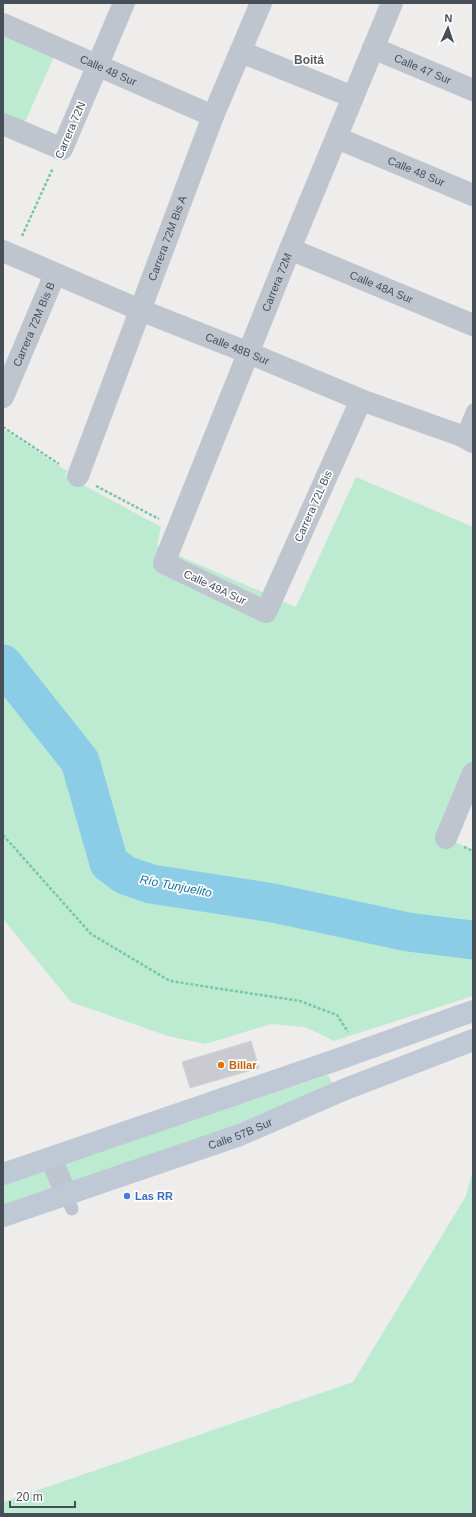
<svg xmlns="http://www.w3.org/2000/svg" width="476" height="1517" font-family="Arial,sans-serif">
	<style>
		.green { fill: #bcebd2 }
		.lines { fill: none; stroke-linecap: round; stroke-linejoin: round }
		.river { stroke: #8bcce6; stroke-width: 39 }
		.building { fill: #cacbd1; stroke: #d0d2d8 }
		.path { stroke: #76c7a6; stroke-width: 2.5; stroke-dasharray: 3 2; stroke-linecap: butt }
		.lane { stroke: #bec5ce; stroke-width: 13 }
		.street { stroke: #bec5ce; stroke-width: 22 }
		.secondary { stroke: #bfc8d5; stroke-width: 22 }
		.food-dot { fill: #e8710a; stroke: #fff; stroke-width: 1.5 }
		.shop-dot { fill: #3f7fe0; stroke: #fff; stroke-width: 1.5 }
		.labels { text-anchor: middle; dominant-baseline: central; stroke-width: 3.5; stroke-linejoin: round; paint-order: stroke }
		.street-label { font-size: 11px; fill: #464e58; stroke: #fff }
		.food-label { font-size: 11px; font-weight: bold; fill: #c56008; stroke: #fff; text-anchor: start }
		.shop-label { font-size: 11px; font-weight: bold; fill: #366cbe; stroke: #fff; text-anchor: start }
		.neighbourhood-label { font-size: 12px; font-weight: bold; fill: #595c61; stroke: #fff }
		.water-label { font-size: 12px; font-style: italic; fill: #13759e; stroke: #fff }
	</style>
	<rect width="100%" height="100%" fill="#efecec"/>
	<!-- green -->
	<path class="green" d="M 3,27 L 57,50 L 25,122 L 3,113 Z
		M 3,429 L 67,471 L 65,475 L 161,527 L 157,546 L 296,607 L 356,477 L 473,527 L 473,764 L 446,838 L 473,850 L 473,996 L 334,1041 L 305,1027 L 271,1024 L 205,1044 L 168,1036 L 71,1002 L 3,919 Z
		M 328,1075 L 333,1085 L 224,1130 L 3,1206 L 3,1185 Z
		M 473,1169 L 473,1514 L 3,1514 L 3,1502 L 353,1382 L 466,1196 Z"/>
	<g class="lines">
		<!-- river -->
		<path class="river" d="M 3,664 L 80,761 L 109,863 L 125,875 L 151,884 L 273,903 L 408,932 L 473,940"/>
	</g>
	<!-- building -->
	<path class="building" d="M 251,1041 L 259,1068 L 190,1088 L 182,1062 Z"/>
	<g class="lines">
		<!-- path -->
		<path class="path" d="M 22,236 L 53,168
			M 3,427 L 59,464
			M 96,486 L 159,519
			M 3,835 L 91,934 L 170,981 L 300,1001 L 337,1015 L 348,1032
			M 464,847 L 473,851"/>
		<!-- lane -->
		<path class="lane" d="M 462,436 L 473,410
			M 66,1194 L 72,1209"/>
		<!-- street -->
		<g class="street">
			<path id="s1" d="M 3,24 L 213,116"/>
			<path id="s2" d="M 373,48 L 473,90"/>
			<path d="M 241,52 L 353,97"/>
			<path d="M 3,124 L 62,149 L 124,3"/>
			<path id="s3" d="M 337,138 L 473,195"/>
			<path id="s4" d="M 290,249 L 473,325"/>
			<path id="s5" d="M 3,251 L 140,310 L 249,353 L 361,400 L 462,436 L 473,442"/>
			<path id="s6" d="M 3,397 L 55,274"/>
			<path id="s7" d="M 361,400 L 266,612 L 164,563 L 290,249 L 392,3"/>
			<path id="s8" d="M 78,476 L 213,116 L 261,3"/>
			<path d="M 446,838 L 473,773"/>
			<path d="M 51,1158 L 66,1194"/>
		</g>
		<!-- secondary -->
		<g class="secondary">
			<path d="M 3,1174 L 333,1061 L 473,1011"/>
			<path id="s9" d="M 3,1216 L 240,1135 L 343,1090 L 473,1040"/>
		</g>
	</g>
	<!-- markers -->
	<circle class="food-dot" cx="221" cy="1065" r="4"/>
	<circle class="shop-dot" cx="127" cy="1196" r="4"/>
	<g class="labels">
		<!-- street labels -->
		<g class="street-label">
			<text stroke="none"><textPath href="#s2" startOffset="54">Calle 47 Sur</textPath></text>
			<text stroke="none"><textPath href="#s1" startOffset="115">Calle 48 Sur</textPath></text>
			<text transform="translate(70 130) rotate(-67)">Carrera 72N</text>
			<text stroke="none"><textPath href="#s3" startOffset="86">Calle 48 Sur</textPath></text>
			<text stroke="none"><textPath href="#s8" startOffset="254">Carrera 72M Bis A</textPath></text>
			<text stroke="none"><textPath href="#s7" startOffset="648">Carrera 72M</textPath></text>
			<text stroke="none"><textPath href="#s4" startOffset="99">Calle 48A Sur</textPath></text>
			<text stroke="none"><textPath href="#s6" startOffset="79">Carrera 72M Bis B</textPath></text>
			<text stroke="none"><textPath href="#s5" startOffset="254">Calle 48B Sur</textPath></text>
			<text transform="translate(313 506) rotate(-66)">Carrera 72L Bis</text>
			<text transform="translate(215 587) rotate(25)">Calle 49A Sur</text>
			<text stroke="none"><textPath href="#s9" startOffset="251">Calle 57B Sur</textPath></text>
		</g>
		<!-- food labels -->
		<g class="food-label">
			<text x="229" y="1065">Billar</text>
		</g>
		<!-- shop labels -->
		<g class="shop-label">
			<text x="135" y="1196">Las RR</text>
		</g>
		<!-- neighbourhood labels -->
		<g class="neighbourhood-label">
			<text x="309" y="60">Boitá</text>
		</g>
		<!-- water labels -->
		<g class="water-label">
			<text transform="translate(176 886) rotate(11)">Río Tunjuelito</text>
		</g>
	</g>
	<!-- border -->
	<rect width="476" height="1517" fill="none" stroke="#464e58" stroke-width="8"/>
	<!-- north arrow -->
	<g transform="translate(448 28) rotate(3)" stroke="#ffffff" stroke-width="3" paint-order="stroke">
	<path d="M0-3L7 15L0 10L-7 15Z" fill="#464e58"/>
	<text y="-6" font-size="11" font-weight="bold" text-anchor="middle" fill="#464e58">N</text>
	</g>
	<!-- scale -->
	<path d="M10 1501v6h65v-6" fill="none" stroke="#464e58" stroke-width="2"/>
	<text x="16" y="1501" font-size="12" fill="#464e58" stroke="#ffffff" stroke-width="3" paint-order="stroke">20 m</text>
</svg>
